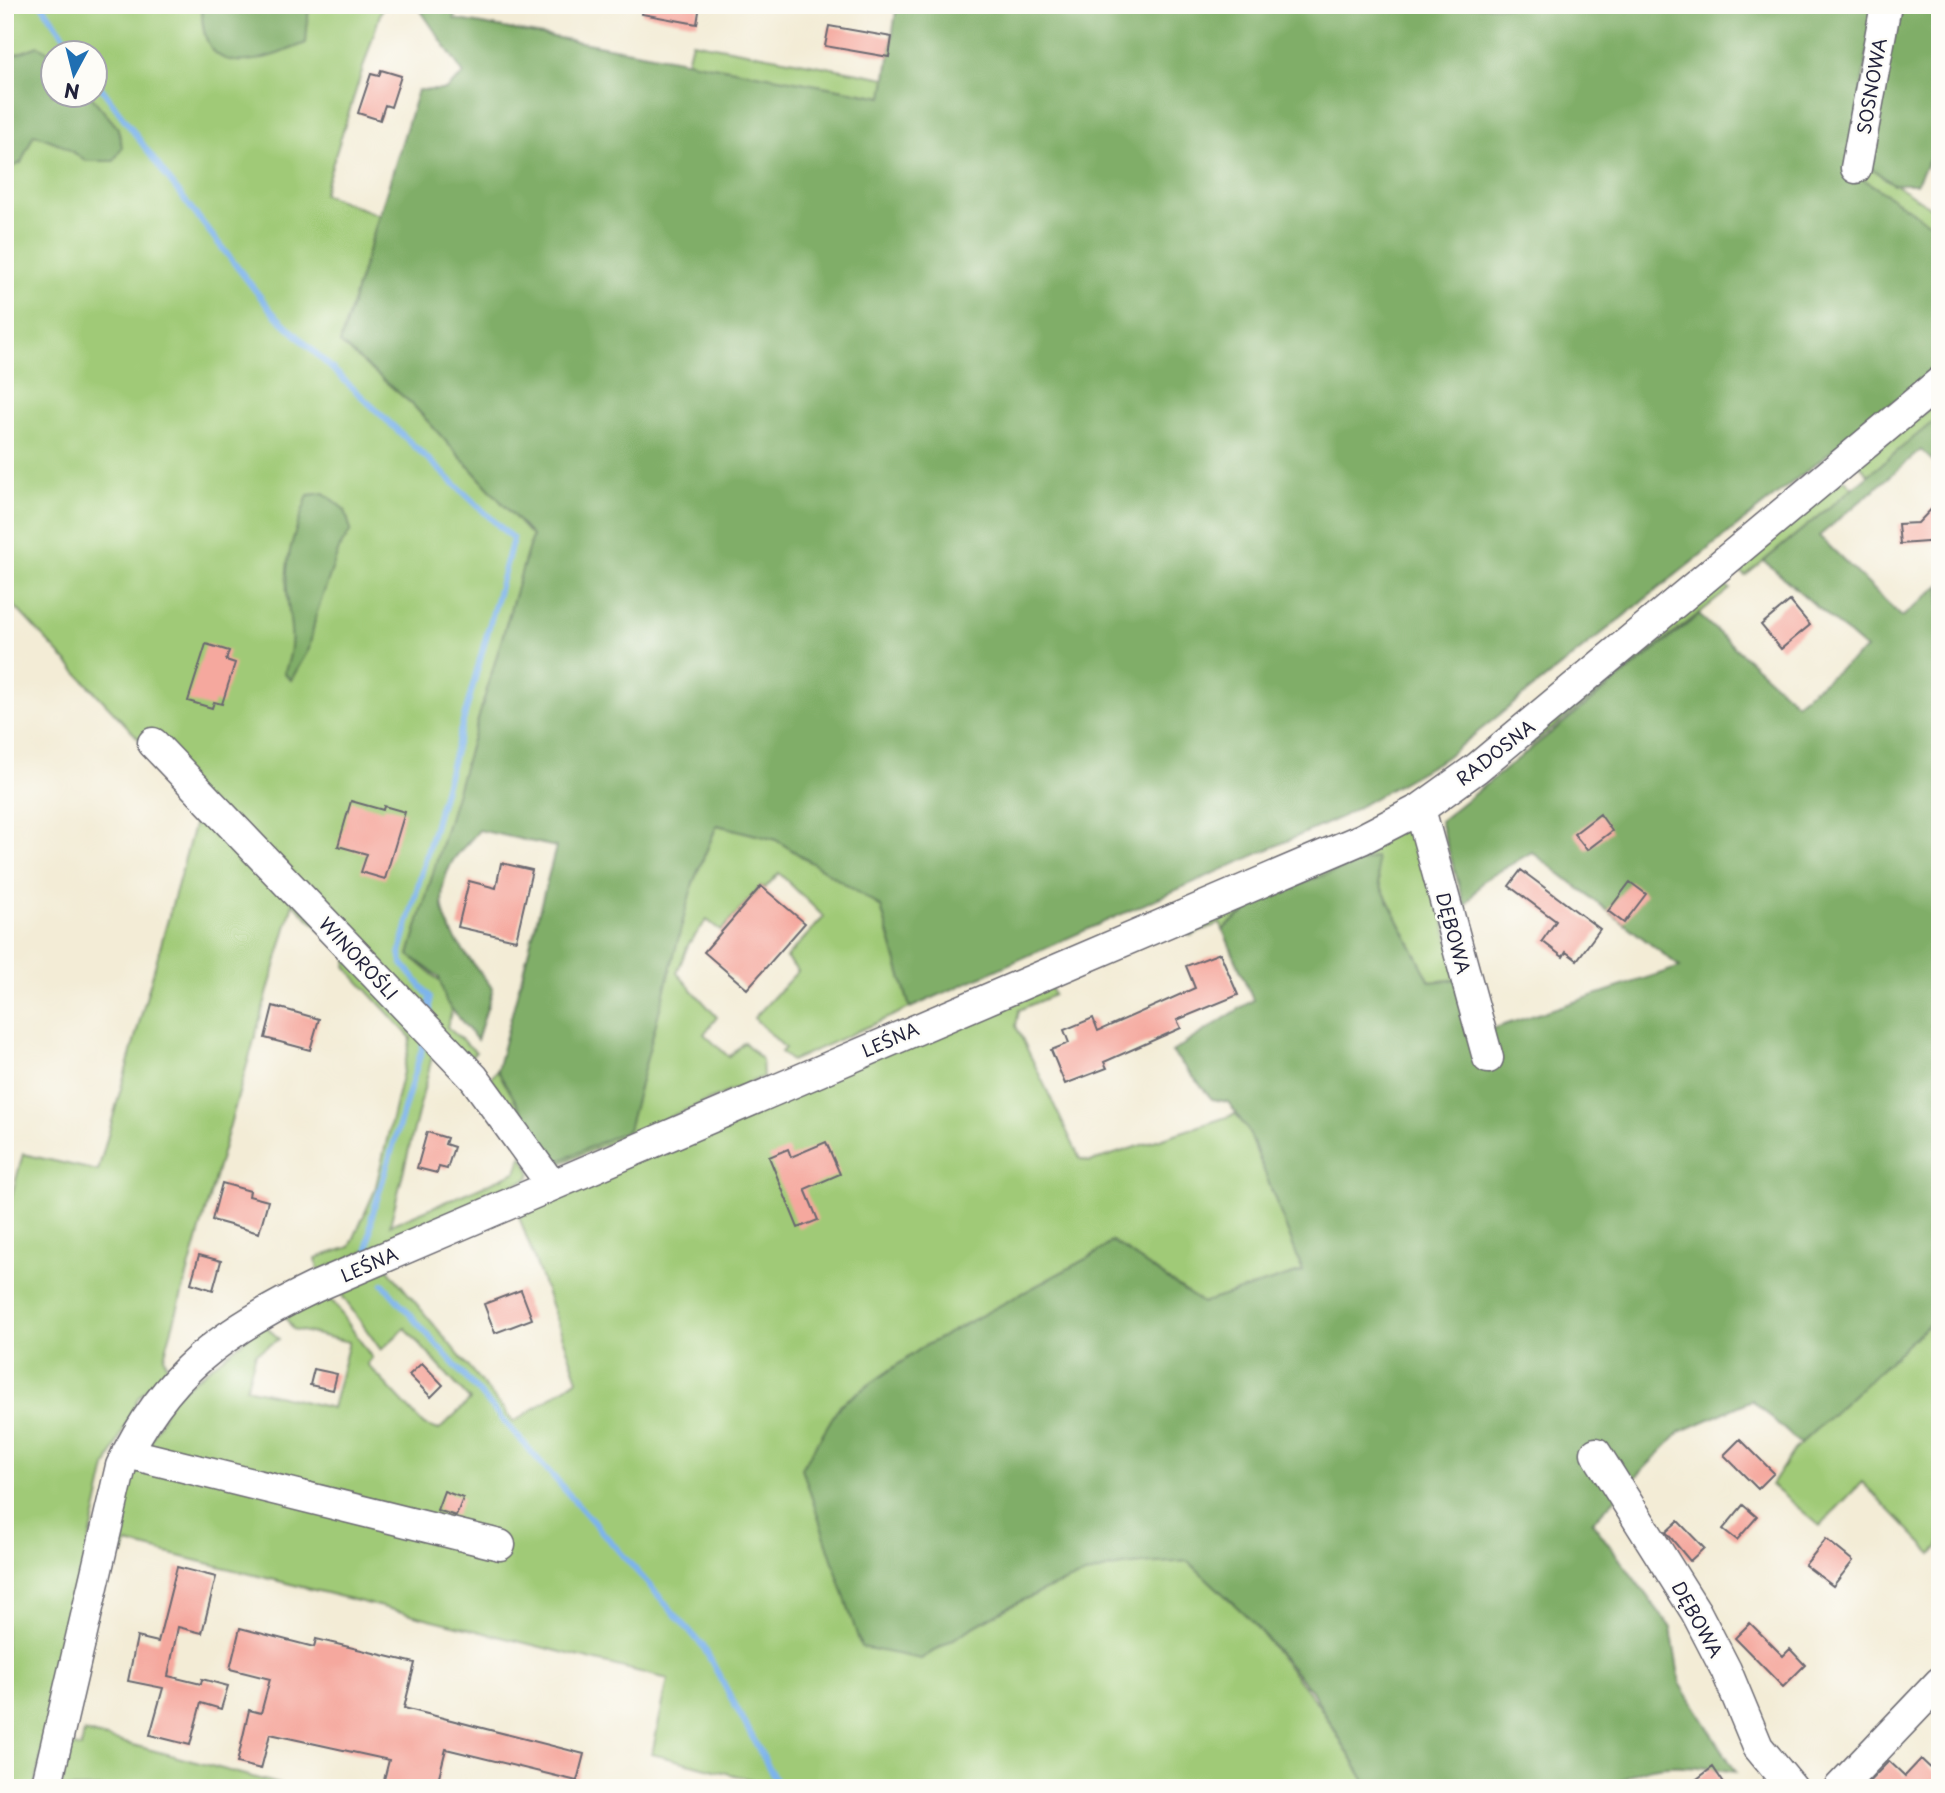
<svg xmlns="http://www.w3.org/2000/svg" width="1945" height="1793" font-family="'Playpen Sans',sans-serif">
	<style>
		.green { fill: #a0ca77; stroke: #617659; stroke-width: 2; fill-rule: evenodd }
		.forest { fill: #80ae68; stroke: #516852; stroke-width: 2 }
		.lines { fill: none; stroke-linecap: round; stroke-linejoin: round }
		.stream { stroke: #7db4ec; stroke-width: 6 }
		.building { fill: #f5a89e }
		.minor-casing { stroke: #6b6971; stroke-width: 33 }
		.minor { stroke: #fff; stroke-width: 30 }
		.labels { text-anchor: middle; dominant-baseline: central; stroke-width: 5; stroke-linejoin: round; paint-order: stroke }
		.street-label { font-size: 18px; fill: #22223b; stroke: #fdfcf7 }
	</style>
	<rect width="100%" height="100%" fill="#fdfcf7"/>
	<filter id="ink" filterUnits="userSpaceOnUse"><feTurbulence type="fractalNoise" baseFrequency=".0143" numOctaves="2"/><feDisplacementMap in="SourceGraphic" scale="14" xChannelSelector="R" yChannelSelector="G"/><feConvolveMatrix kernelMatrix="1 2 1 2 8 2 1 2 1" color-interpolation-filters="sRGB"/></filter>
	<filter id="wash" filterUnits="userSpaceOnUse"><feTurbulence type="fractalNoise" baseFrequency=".00686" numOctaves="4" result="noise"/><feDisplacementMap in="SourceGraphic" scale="28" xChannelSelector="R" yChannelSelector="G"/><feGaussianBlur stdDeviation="1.57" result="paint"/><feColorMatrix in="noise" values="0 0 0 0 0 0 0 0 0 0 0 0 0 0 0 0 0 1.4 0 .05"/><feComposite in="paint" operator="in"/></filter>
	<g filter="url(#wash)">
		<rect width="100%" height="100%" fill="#f3ecd6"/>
		<!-- green -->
		<path class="green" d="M 5,5 L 383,5 L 323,194 L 379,215 L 340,343 L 413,405 L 532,536 L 409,955 L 456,995 L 447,1027 L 476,1052 L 468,1060 L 435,1045 L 390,1225 L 516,1172 L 522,1155 L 531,1173 L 528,1179 L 318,1272 L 316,1258 L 350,1247 L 375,1190 L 411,1038 L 350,972 L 346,966 L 348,956 L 293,903 L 164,1357 L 167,1367 L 138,1398 L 106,1467 L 34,1788 L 5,1788 L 5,1209 L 8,1209 L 23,1154 L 98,1171 L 200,804 L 5,596 ZM 52,52 L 94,52 L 94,94 L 52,94 Z
			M 692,42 L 886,78 L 884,97 L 687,62 Z
			M 1867,165 L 1940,214 L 1940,230 L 1848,169 Z
			M 1940,400 L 1940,416 L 1869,475 L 1859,464 Z
			M 1844,479 L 1853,488 L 1745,576 L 1736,566 Z
			M 1721,582 L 1730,589 L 1531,745 L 1532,736 Z
			M 1416,818 L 1459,979 L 1430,982 L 1379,883 L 1375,857 C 1332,872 1255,897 1223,930 L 1220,923 L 1190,936 L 1186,926 Z
			M 717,825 L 776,840 L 881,907 L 910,1008 L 791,1061 L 781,1052 L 785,1048 L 754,1018 L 798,971 L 786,958 L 824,917 L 779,873 L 765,888 L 761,886 L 721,931 L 707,920 L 688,945 L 677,973 L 717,1017 L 704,1034 L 729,1057 L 744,1042 L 762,1060 L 763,1077 L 560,1164 L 553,1164 L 490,1079 L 497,1070 L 517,1101 L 693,883 Z
			M 1049,981 L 1054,995 L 1019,1010 L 1016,1026 L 1080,1159 L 1090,1162 L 1236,1114 L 1249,1132 L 1303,1271 L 1202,1303 L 1112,1241 L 1097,1253 L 923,1347 L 840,1405 L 921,1659 L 989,1616 L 1098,1565 L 1188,1561 L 1249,1618 L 1320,1707 L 1369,1788 L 765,1788 L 762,1782 L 652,1754 L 668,1679 L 127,1543 L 124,1554 L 113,1550 L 127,1488 L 172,1398 L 264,1324 L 279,1339 L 256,1353 L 246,1388 L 332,1408 L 349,1342 L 293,1329 L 284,1315 L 324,1296 L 334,1303 L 372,1358 L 367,1364 L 424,1425 L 439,1430 L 470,1400 L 405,1328 L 381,1350 L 343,1297 L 341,1288 L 387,1268 L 514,1422 L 578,1379 L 517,1211 Z
			M 1940,1313 L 1940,1546 L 1932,1554 L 1862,1482 L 1820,1526 L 1771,1485 L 1794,1450 Z
			M 84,1732 L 294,1788 L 61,1788 L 71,1745 L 81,1748 Z"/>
		<!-- forest -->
		<path class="forest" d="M 202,5 L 309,5 L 306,43 C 258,63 199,84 202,5 Z
			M 417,5 L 456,5 L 454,19 L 883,97 L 897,5 L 1875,7 L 1848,169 L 1940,230 L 1940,365 L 1445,758 L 1339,818 L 910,1008 L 881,907 L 776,840 L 717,825 L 693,883 L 628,1130 L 553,1164 L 497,1070 L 556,847 L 479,830 C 471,841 457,852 451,864 C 424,915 464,950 493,989 L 477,1040 L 446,1002 L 439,977 L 409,955 L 532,536 L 413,405 L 340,343 L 418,90 L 445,90 L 464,74 Z
			M 1894,5 L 1940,5 L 1940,93 L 1931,157 L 1916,184 L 1893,184 L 1867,165 Z
			M 38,46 L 52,54 L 52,94 L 90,95 L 118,128 L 122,147 L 114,161 L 87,161 L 60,144 L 34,134 L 21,163 L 5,171 L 5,58 Z
			M 1940,416 L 1940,468 L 1921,450 L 1819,536 L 1902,617 L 1940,585 L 1940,1314 L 1800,1444 L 1752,1400 L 1680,1432 L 1592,1522 L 1671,1628 L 1680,1683 L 1736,1772 C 1690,1766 1649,1756 1611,1788 L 1369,1788 L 1313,1693 L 1249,1618 L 1188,1561 C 1160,1564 1129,1563 1103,1570 C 1036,1587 979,1623 921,1659 L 861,1647 L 802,1468 L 840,1405 L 923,1347 L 1097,1253 L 1112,1241 L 1202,1303 L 1303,1271 L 1249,1132 L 1228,1102 L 1212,1099 L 1172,1052 L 1253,1000 L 1223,930 C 1254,897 1332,872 1376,857 L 1379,883 L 1430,982 L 1459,979 L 1492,1029 L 1680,967 L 1532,852 L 1483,881 L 1465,906 L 1440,821 L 1699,615 L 1796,703 L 1866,649 L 1764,561 Z
			M 324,493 L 345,510 L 351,530 L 339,549 L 316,615 L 309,649 L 291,680 L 284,673 C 301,635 283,609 287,570 C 289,544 300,519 308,495 Z"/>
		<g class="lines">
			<!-- stream -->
			<path class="stream" d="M 42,5 L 76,52
				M 94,78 L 166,176 L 273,313 L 513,539 L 400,952 L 402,963 L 430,997 L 430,1015
				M 368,1249 L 372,1216 L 424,1042
				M 383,1284 L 703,1646 L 780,1788"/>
		</g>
		<g id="blocks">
			<!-- building -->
			<path class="building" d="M 643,5 L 700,5 L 697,24 L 642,14 Z
				M 829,26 L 892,37 L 889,57 L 825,46 Z
				M 381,70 L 401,76 L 391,107 L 385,105 L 380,120 L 358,113 L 371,74 L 379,76 Z
				M 1940,500 L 1940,541 L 1900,544 L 1898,524 L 1918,523 Z
				M 1790,601 L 1810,625 L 1781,649 L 1761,625 Z
				M 206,644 L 229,651 L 226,660 L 235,663 L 222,704 L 214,702 L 212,708 L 188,701 Z
				M 351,801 L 383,810 L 384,806 L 405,812 L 385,879 L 361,872 L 367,854 L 338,846 Z
				M 1600,814 L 1612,831 L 1587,850 L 1574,834 Z
				M 501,863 L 532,870 L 516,940 L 458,927 L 469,881 L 496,888 Z
				M 1521,870 L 1600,929 L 1577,960 L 1566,952 L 1563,957 L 1542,941 L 1556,921 L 1509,886 Z
				M 1630,882 L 1646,894 L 1624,923 L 1608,911 Z
				M 761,886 L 805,923 L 747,989 L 704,952 Z
				M 1220,953 L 1238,995 L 1177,1020 L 1181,1028 L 1104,1062 L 1107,1068 L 1065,1084 L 1051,1050 L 1069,1043 L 1064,1030 L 1093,1018 L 1098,1031 L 1195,988 L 1186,966 Z
				M 273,1006 L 319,1019 L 310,1050 L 265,1038 Z
				M 427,1132 L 447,1138 L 445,1144 L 454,1147 L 447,1169 L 439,1167 L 437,1173 L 417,1168 Z
				M 826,1142 L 840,1174 L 805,1189 L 818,1220 L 798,1228 L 769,1157 L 788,1149 L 791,1157 Z
				M 222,1183 L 250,1191 L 249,1196 L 268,1201 L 259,1233 L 212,1220 Z
				M 199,1255 L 221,1261 L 213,1290 L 191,1283 Z
				M 521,1290 L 532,1319 L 495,1333 L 484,1304 Z
				M 422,1363 L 443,1385 L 431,1397 L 409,1375 Z
				M 314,1369 L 337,1374 L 333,1390 L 310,1385 Z
				M 1740,1439 L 1774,1473 L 1758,1489 L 1724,1455 Z
				M 444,1491 L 463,1498 L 456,1516 L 437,1510 Z
				M 1743,1505 L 1757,1517 L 1737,1540 L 1723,1529 Z
				M 1678,1521 L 1704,1548 L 1690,1561 L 1666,1532 Z
				M 1826,1539 L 1853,1561 L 1833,1586 L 1805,1565 Z
				M 177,1567 L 216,1577 L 202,1633 L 178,1627 L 168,1676 L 201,1684 L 202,1679 L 228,1686 L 221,1709 L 201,1703 L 190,1745 L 150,1735 L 163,1688 L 128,1681 L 137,1637 L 158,1642 Z
				M 1750,1623 L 1783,1656 L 1790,1649 L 1805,1665 L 1783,1687 L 1735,1638 Z
				M 240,1628 L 314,1647 L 316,1639 L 415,1663 L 404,1708 L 584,1754 L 577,1781 L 446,1749 L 436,1788 L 382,1788 L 389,1760 L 270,1734 L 261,1769 L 237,1763 L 249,1710 L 261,1713 L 270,1679 L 230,1669 Z
				M 1921,1759 L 1940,1777 L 1940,1788 L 1863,1788 L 1889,1761 L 1905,1776 Z
				M 1713,1767 L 1727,1788 L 1685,1788 Z"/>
		</g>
	</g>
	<g filter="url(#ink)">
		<use href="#blocks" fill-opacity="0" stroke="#6b6971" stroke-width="2"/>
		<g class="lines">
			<!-- minor casing -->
			<g class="minor-casing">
				<path id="minor" d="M 1856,168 L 1886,5
					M 153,743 L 474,1078 L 551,1184
					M 1420,809 L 1488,1058
					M 127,1453 L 500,1545
					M 1596,1453 L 1696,1612 L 1726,1670 L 1758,1747 L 1792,1788
					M 46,1788 L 121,1466 C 164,1373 225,1330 315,1287 L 1362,839 L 1420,809 L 1477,768 L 1940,382
					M 1839,1788 L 1940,1682"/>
			</g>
			<!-- minor -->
			<use href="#minor" class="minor"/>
		</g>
	</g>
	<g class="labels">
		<!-- street labels -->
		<g class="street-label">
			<text transform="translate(1871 86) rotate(-80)">SOSNOWA</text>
			<text transform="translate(1495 752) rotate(-38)">RADOSNA</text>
			<text transform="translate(1454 933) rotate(75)">DĘBOWA</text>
			<text transform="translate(359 958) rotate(47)">WINOROŚLI</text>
			<text transform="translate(890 1039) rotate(-24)">LEŚNA</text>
			<text transform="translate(369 1264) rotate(-24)">LEŚNA</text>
			<text transform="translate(1698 1619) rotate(61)">DĘBOWA</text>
		</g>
	</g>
	<!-- margin -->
	<rect width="1945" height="1793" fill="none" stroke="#fdfcf7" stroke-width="28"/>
	<!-- north arrow -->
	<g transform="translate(74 74) rotate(187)"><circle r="33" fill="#fdfcf7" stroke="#a5a5ac" stroke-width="2"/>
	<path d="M0-5L12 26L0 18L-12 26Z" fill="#1f6fb2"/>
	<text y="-10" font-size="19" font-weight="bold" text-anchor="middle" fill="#22223b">N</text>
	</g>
</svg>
